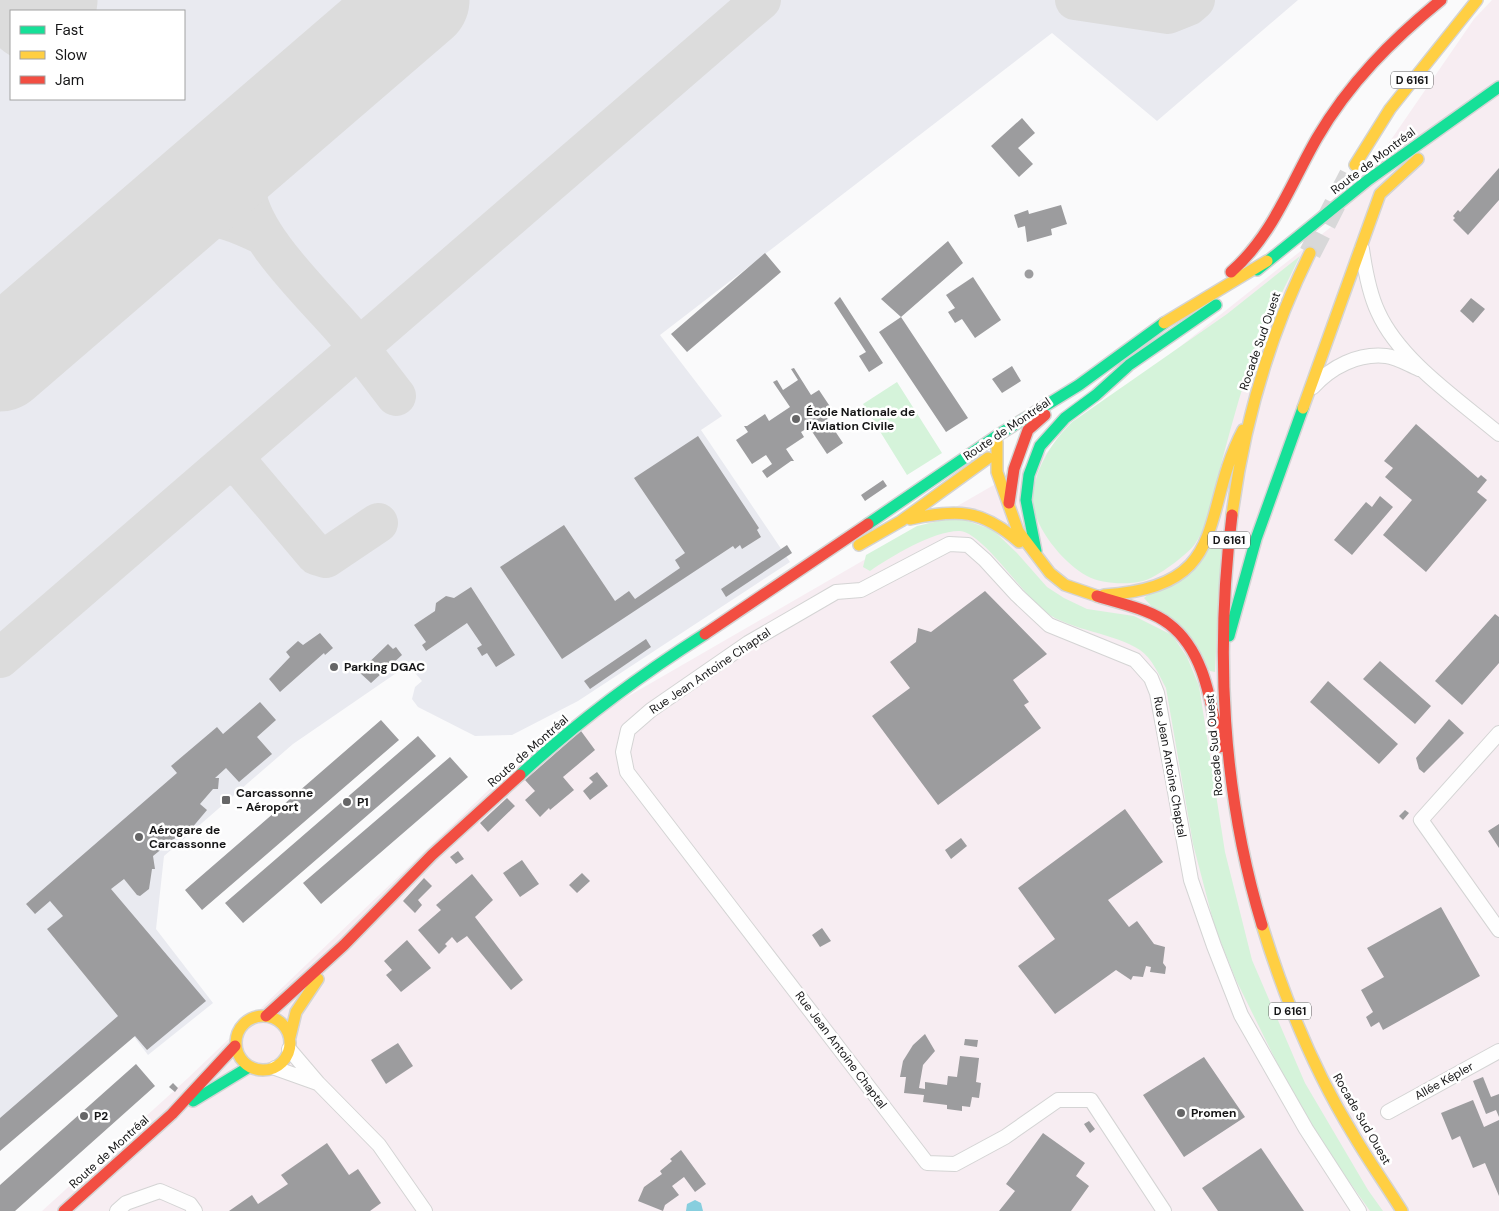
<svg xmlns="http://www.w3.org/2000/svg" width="1499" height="1211" font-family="'DM Sans',sans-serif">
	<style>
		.commercial { fill: #f7edf2 }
		.built { fill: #e9eaf0; fill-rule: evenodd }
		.green { fill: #d5f3da }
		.water { fill: #87cede }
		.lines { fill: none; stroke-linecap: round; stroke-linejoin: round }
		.taxiway { stroke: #dcdcdc; stroke-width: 40 }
		.runway { stroke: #dcdcdc; stroke-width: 101 }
		.building { fill: #9c9c9e }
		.primary-tunnel { stroke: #d8d8d9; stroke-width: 22; stroke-dasharray: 22 11; stroke-linecap: butt }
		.street-casing { stroke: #d4d4d4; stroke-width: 16 }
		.fast-casing { stroke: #d4d4d4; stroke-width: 14 }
		.slow-casing { stroke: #d4d4d4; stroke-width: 14 }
		.jam-casing { stroke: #d4d4d4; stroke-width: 14 }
		.street { stroke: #fefefe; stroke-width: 14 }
		.fast { stroke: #16e098; stroke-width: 11 }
		.slow { stroke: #ffcf43; stroke-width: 11 }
		.jam { stroke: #f24e42; stroke-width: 11 }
		.poi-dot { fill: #666667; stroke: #fff; stroke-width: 2 }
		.labels { text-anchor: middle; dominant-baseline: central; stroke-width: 5; stroke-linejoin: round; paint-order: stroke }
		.shield { fill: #fff; stroke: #5c5c5d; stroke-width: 1 }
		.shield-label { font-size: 11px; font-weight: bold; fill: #161617 }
		.street-label { font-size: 12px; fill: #161617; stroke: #fff }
		.poi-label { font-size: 12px; font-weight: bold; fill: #161617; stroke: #fff; text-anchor: start }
	</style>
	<rect width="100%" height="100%" fill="#fafafb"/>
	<!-- commercial -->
	<path class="commercial" d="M 1492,0 L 1499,0 L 1499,1211 L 42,1211 L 188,1078 L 523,757 L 1037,460 L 1331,227 L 1474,19 Z"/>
	<!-- built -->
	<path class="built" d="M 0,0 L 1298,0 L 1157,121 L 1052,33 L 660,335 L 722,416 L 701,430 L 790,562 L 578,701 L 512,735 L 475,736 L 418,707 L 412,699 L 415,687 L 422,681 L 408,665 L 293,744 L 164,856 L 156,929 L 213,1003 L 148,1055 L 132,1034 L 0,1149 ZM 11,11 L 184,11 L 184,99 L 11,99 Z"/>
	<!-- green -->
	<path class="green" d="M 1300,256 C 1281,295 1261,333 1247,374 C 1236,407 1227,442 1218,476 C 1213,498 1208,525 1195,544 C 1187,555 1156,578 1143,581 C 1127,585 1101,584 1087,576 C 1063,563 1029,523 1033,494 C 1037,465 1052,442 1072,422 L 1227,314 Z
		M 897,382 L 942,453 L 907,475 L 863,404 Z
		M 956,517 L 993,530 L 1017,553 L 1047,587 L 1064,598 L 1087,609 L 1134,616 L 1172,635 L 1187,657 L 1199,686 L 1225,852 L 1252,960 L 1305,1083 L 1368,1190 L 1383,1211 L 1370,1211 L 1324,1146 L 1286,1081 L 1236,980 L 1215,928 L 1193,844 L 1166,688 C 1159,675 1152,658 1140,650 C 1114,633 1072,631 1045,612 C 1025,597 982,532 960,531 C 935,530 890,557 870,571 L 863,567 L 866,555 L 917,526 Z
		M 1222,530 L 1215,672 L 1210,671 L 1144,598 Z"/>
	<!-- water -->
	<path class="water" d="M 695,1200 L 701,1203 L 703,1211 L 686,1211 L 687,1204 Z"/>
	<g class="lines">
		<!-- taxiway -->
		<path class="taxiway" d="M 1075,0 L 1168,14 L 1188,6 L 1195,0
			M 270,128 C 258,147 243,167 246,191 C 251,237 314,295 344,330 C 362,351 379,374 396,396
			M 144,236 C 196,212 210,209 263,235
			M 223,466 L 236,465 L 243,469 L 316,555 L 326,558 L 378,523
			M 0,658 L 761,0"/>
		<!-- runway -->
		<path class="runway" d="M 34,11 L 47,0
			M 0,361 L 419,0"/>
	</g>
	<!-- building -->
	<path class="building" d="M 1022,118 L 1035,133 L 1018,148 L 1033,164 L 1019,177 L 991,146 Z
		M 1499,168 L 1499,200 L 1468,235 L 1453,220 L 1455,218 L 1453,216 L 1458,210 L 1460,212 Z
		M 1061,205 L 1067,224 L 1051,229 L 1052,235 L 1027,242 L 1025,226 L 1018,228 L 1014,215 L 1028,210 L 1029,214 Z
		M 948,241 L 963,263 L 901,317 L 881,299 Z
		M 765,253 L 781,272 L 687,352 L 671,334 Z
		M1024.5 274a4.5 4.5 0 1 1 9 0a4.5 4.5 0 1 1-9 0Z
		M 973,277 L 1001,320 L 975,338 L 962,319 L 955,323 L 948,312 L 955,308 L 946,295 Z
		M 840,297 L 883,363 L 869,372 L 859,356 L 866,352 L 834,303 Z
		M 1471,298 L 1485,309 L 1473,323 L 1460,311 Z
		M 901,317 L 968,418 L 946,432 L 879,332 Z
		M 1012,366 L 1021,381 L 1002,393 L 992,379 Z
		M 794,368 L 811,395 L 819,390 L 835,414 L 827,419 L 843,443 L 827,454 L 809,427 L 801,432 L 804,437 L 786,449 L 794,461 L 791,461 L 767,478 L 762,471 L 772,464 L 766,455 L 752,464 L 736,440 L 748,432 L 744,426 L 747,426 L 765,414 L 769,421 L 790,407 L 773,382 L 777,380 L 783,390 L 798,380 L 791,369 Z
		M 1416,424 L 1478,478 L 1481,475 L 1487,480 L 1477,492 L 1487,500 L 1426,572 L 1383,535 L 1412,500 L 1385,477 L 1393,468 L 1384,461 Z
		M 698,436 L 759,528 L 757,530 L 761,537 L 742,549 L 740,545 L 735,549 L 733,546 L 562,659 L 500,567 L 564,525 L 615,601 L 629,591 L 635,599 L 680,568 L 675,560 L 685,553 L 634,478 Z
		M 883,480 L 887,486 L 865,501 L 861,495 Z
		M 1380,496 L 1393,507 L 1352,555 L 1334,540 L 1366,502 L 1372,507 Z
		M 787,545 L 792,553 L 726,597 L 721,589 Z
		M 471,587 L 515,655 L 496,667 L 487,653 L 482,656 L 477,648 L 482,645 L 467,623 L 426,651 L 422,645 L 426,642 L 414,625 L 435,611 L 436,603 L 446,596 L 454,598 Z
		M 985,591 L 1047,654 L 1013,680 L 1029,702 L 1024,705 L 1041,728 L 938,805 L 872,716 L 910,688 L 890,662 L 916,642 L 918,628 L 931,632 Z
		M 1495,614 L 1499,617 L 1499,663 L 1462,705 L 1435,681 Z
		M 320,633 L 333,648 L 325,655 L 324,653 L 280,692 L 269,679 L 290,657 L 286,652 L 298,641 L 303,645 Z
		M 646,639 L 651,647 L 590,689 L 584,681 Z
		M 388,644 L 393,649 L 396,647 L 402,655 L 371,683 L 359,672 Z
		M 1380,661 L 1431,706 L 1415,724 L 1363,679 Z
		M 1328,681 L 1398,744 L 1379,764 L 1310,702 Z
		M 260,702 L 276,720 L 257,737 L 272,754 L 239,782 L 226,768 L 215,778 L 219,778 L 218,789 L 213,789 L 200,804 L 207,810 L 191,829 L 188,826 L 180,833 L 177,833 L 178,832 L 174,836 L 179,835 L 153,856 L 155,869 L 152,869 L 149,889 L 140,896 L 137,895 L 124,879 L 111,889 L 206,1001 L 147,1050 L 135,1036 L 0,1151 L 0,1118 L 118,1016 L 47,929 L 63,916 L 50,901 L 35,914 L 26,904 L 177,773 L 171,766 L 217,727 L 223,734 Z
		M 1449,719 L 1464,733 L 1424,773 L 1419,769 L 1416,758 Z
		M 381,720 L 399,740 L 202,910 L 185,890 Z
		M 581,731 L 595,750 L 563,777 L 574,790 L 550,810 L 549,808 L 540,817 L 525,800 L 535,791 L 525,780 Z
		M 418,736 L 436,756 L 243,923 L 225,903 Z
		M 450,757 L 468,777 L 321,904 L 303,883 Z
		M 597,772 L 608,786 L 590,800 L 583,791 L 593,782 L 589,778 Z
		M 507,798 L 515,806 L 488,832 L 480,823 Z
		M 1125,809 L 1163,862 L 1108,900 L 1129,927 L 1137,921 L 1154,944 L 1165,947 L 1163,963 L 1166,967 L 1165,974 L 1150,972 L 1151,967 L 1146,966 L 1143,977 L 1133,976 L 1131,980 L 1116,970 L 1055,1014 L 1018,966 L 1055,939 L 1018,888 Z
		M 1405,810 L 1409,813 L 1403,820 L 1399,816 Z
		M 1499,824 L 1499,848 L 1488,831 Z
		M 961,838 L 967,846 L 951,859 L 945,850 Z
		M 458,851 L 464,859 L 456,864 L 450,857 Z
		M 522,860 L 539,884 L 520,897 L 503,873 Z
		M 582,873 L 590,881 L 577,893 L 569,885 Z
		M 472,874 L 493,900 L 475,917 L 523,980 L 511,990 L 467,936 L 457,943 L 452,937 L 445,944 L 447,946 L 439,954 L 418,930 L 441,910 L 436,905 Z
		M 424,878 L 432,886 L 418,900 L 422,905 L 415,913 L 403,901 Z
		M 1441,907 L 1480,976 L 1383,1030 L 1379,1022 L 1371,1027 L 1366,1017 L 1373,1012 L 1361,990 L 1384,977 L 1367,948 Z
		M 822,928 L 831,941 L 820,947 L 812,935 Z
		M 407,940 L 431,968 L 401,992 L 386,975 L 392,970 L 384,961 Z
		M 925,1034 L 935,1051 L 923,1065 L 919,1088 L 925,1089 L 925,1082 L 947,1085 L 948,1076 L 957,1077 L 960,1056 L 979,1058 L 976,1082 L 981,1083 L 979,1098 L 972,1097 L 970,1107 L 962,1106 L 962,1111 L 947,1109 L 947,1105 L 923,1102 L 924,1095 L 904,1093 L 906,1077 L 900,1077 L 903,1061 L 913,1045 Z
		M 965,1039 L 978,1040 L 977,1047 L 964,1045 Z
		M 398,1043 L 413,1066 L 386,1084 L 371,1060 Z
		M 1204,1057 L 1245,1117 L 1184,1157 L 1143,1095 Z
		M 136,1064 L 155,1086 L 15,1211 L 0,1211 L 0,1185 Z
		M 1483,1077 L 1491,1097 L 1499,1094 L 1499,1117 L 1496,1110 L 1486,1114 L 1473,1081 Z
		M 173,1083 L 178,1088 L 175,1092 L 169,1087 Z
		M 1473,1100 L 1484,1127 L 1499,1120 L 1499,1196 L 1485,1163 L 1473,1168 L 1460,1136 L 1452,1140 L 1441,1113 Z
		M 1089,1121 L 1095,1129 L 1090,1133 L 1084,1124 Z
		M 1043,1133 L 1085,1163 L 1076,1176 L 1089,1186 L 1071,1211 L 999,1211 L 1015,1191 L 1006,1184 Z
		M 327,1143 L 349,1175 L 358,1169 L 381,1203 L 370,1211 L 229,1211 L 252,1195 L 258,1204 L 288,1184 L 281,1175 Z
		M 1261,1148 L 1304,1211 L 1218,1211 L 1202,1188 Z
		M 681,1150 L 706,1184 L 695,1192 L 684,1177 L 672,1186 L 679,1195 L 665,1205 L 663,1211 L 638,1201 L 644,1187 L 662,1174 L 660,1171 L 672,1161 L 670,1159 Z"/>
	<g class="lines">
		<!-- primary-tunnel -->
		<path class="primary-tunnel" d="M 1310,253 L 1355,165"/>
		<!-- street casing -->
		<g class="street-casing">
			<path id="street" d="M 1362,249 C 1365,270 1369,293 1378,312 C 1400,361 1459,400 1499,434
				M 1313,387 C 1331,367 1358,353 1386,356 C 1397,357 1409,365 1419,369
				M 1499,733 L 1421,820 L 1499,930
				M 289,1049 L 318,1083 L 379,1145 L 425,1211
				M 275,1068 L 317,1083
				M 1388,1112 L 1499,1051
				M 117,1211 L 126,1203 L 160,1191 L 190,1204 L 195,1211
				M 1164,1211 L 1091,1100 L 1058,1100 L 1005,1137 L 955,1164 L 927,1163 L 627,772 L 623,752 L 628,730 L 651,710 L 748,643 L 836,592 L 861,590 L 949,544 L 968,545 L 985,560 L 1017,595 L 1049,625 L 1135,660 L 1151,678 L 1157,693 L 1191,880 L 1214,946 L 1241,1015 L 1306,1129 L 1359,1211"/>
		</g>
		<!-- fast casing -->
		<g class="fast-casing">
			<path id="fast" d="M 1257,270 L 1368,180 L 1499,87
				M 1129,365 L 1216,305
				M 868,524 L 998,435 L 1079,385 L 1164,323
				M 1036,551 L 1026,500 L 1029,475 L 1040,446 L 1065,418 L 1096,395 L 1128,366
				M 1229,636 L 1256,539 L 1303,408
				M 520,775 C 577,722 639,676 705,634
				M 193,1101 L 249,1067"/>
		</g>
		<!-- slow casing -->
		<g class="slow-casing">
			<path id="slow" d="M 1355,165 L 1390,109 L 1477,0
				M 1164,323 L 1267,261
				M 1303,408 L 1380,194 L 1418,159
				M 997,442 L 997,472 L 1018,531 L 1050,573 L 1065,585 L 1097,596
				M 1232,515 C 1244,423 1269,336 1310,253
				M 910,519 C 958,509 982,509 1019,542
				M 859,545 L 901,521 L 988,458
				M 1104,595 C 1233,587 1199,514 1243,430
				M 1262,925 C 1284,997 1313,1069 1353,1134 C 1368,1160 1386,1185 1402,1211
				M236 1043a27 27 0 1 1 54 0a27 27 0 1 1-54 0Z
				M 290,1037 L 296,1012 L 318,979"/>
		</g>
		<!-- jam casing -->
		<g class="jam-casing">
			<path id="jam" d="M 1231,272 C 1273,235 1290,185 1317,138 C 1349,83 1392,40 1441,0
				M 1009,503 L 1014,469 L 1028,430 L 1045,415
				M 1232,515 C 1215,651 1222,793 1262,925
				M 1097,596 C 1121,604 1150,609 1169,624 C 1206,652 1211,706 1220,747
				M 705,634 L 868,524
				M 266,1016 L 344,945 L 432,855 L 520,775
				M 64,1211 L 172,1114 L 235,1046"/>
		</g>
		<!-- street -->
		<use href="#street" class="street"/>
		<!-- fast -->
		<use href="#fast" class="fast"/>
		<!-- slow -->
		<use href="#slow" class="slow"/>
		<!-- jam -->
		<use href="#jam" class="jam"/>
	</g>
	<!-- markers -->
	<g class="poi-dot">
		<circle cx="796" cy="419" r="5"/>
		<circle cx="334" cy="667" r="5"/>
		<rect x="221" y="795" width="10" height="10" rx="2.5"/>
		<circle cx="347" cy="802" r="5"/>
		<circle cx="139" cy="837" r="5"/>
		<circle cx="1181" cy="1113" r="5"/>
		<circle cx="84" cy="1116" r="5"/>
	</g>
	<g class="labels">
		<!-- shield labels -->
		<g class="shield">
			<rect x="1391" y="71.5" width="42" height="17" rx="4"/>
			<rect x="1208" y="531.5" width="42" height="17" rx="4"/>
			<rect x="1269" y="1002.5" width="42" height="17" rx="4"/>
		</g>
		<g class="shield-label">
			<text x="1412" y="80">D 6161</text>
			<text x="1229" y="540">D 6161</text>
			<text x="1290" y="1011">D 6161</text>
		</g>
		<!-- street labels -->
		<g class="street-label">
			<text transform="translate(1373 161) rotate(-37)">Route de Montréal</text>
			<text transform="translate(1260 341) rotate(-71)">Rocade Sud Ouest</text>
			<text transform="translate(1007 429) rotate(-34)">Route de Montréal</text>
			<text transform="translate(710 671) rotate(-34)">Rue Jean Antoine Chaptal</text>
			<text transform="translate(1214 745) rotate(-95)">Rocade Sud Ouest</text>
			<text transform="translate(528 751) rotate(-41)">Route de Montréal</text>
			<text transform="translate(1170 767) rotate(80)">Rue Jean Antoine Chaptal</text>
			<text transform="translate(841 1050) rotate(53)">Rue Jean Antoine Chaptal</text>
			<text transform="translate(1444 1081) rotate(-29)">Allée Képler</text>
			<text transform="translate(1362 1119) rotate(60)">Rocade Sud Ouest</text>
			<text transform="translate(109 1152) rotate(-42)">Route de Montréal</text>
		</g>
		<!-- poi labels -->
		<g class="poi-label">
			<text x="806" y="412">École Nationale de<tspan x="806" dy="14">l'Aviation Civile</tspan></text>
			<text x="344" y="667">Parking DGAC</text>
			<text x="236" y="793">Carcassonne<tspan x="236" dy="14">- Aéroport</tspan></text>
			<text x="357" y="802">P1</text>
			<text x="149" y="830">Aérogare de<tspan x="149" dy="14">Carcassonne</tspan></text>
			<text x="1191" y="1113">Promen</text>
			<text x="94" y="1116">P2</text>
		</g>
	</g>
	<!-- legend -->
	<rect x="10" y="10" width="175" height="90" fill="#ffffff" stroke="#a2a2a2"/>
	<rect x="20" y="26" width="25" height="8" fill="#16e098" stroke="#a2a2a2"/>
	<text x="55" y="35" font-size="15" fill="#161617">Fast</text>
	<rect x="20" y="51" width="25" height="8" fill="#ffcf43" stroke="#a2a2a2"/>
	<text x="55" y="60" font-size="15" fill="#161617">Slow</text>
	<rect x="20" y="76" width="25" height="8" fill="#f24e42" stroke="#a2a2a2"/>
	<text x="55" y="85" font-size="15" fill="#161617">Jam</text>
</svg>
